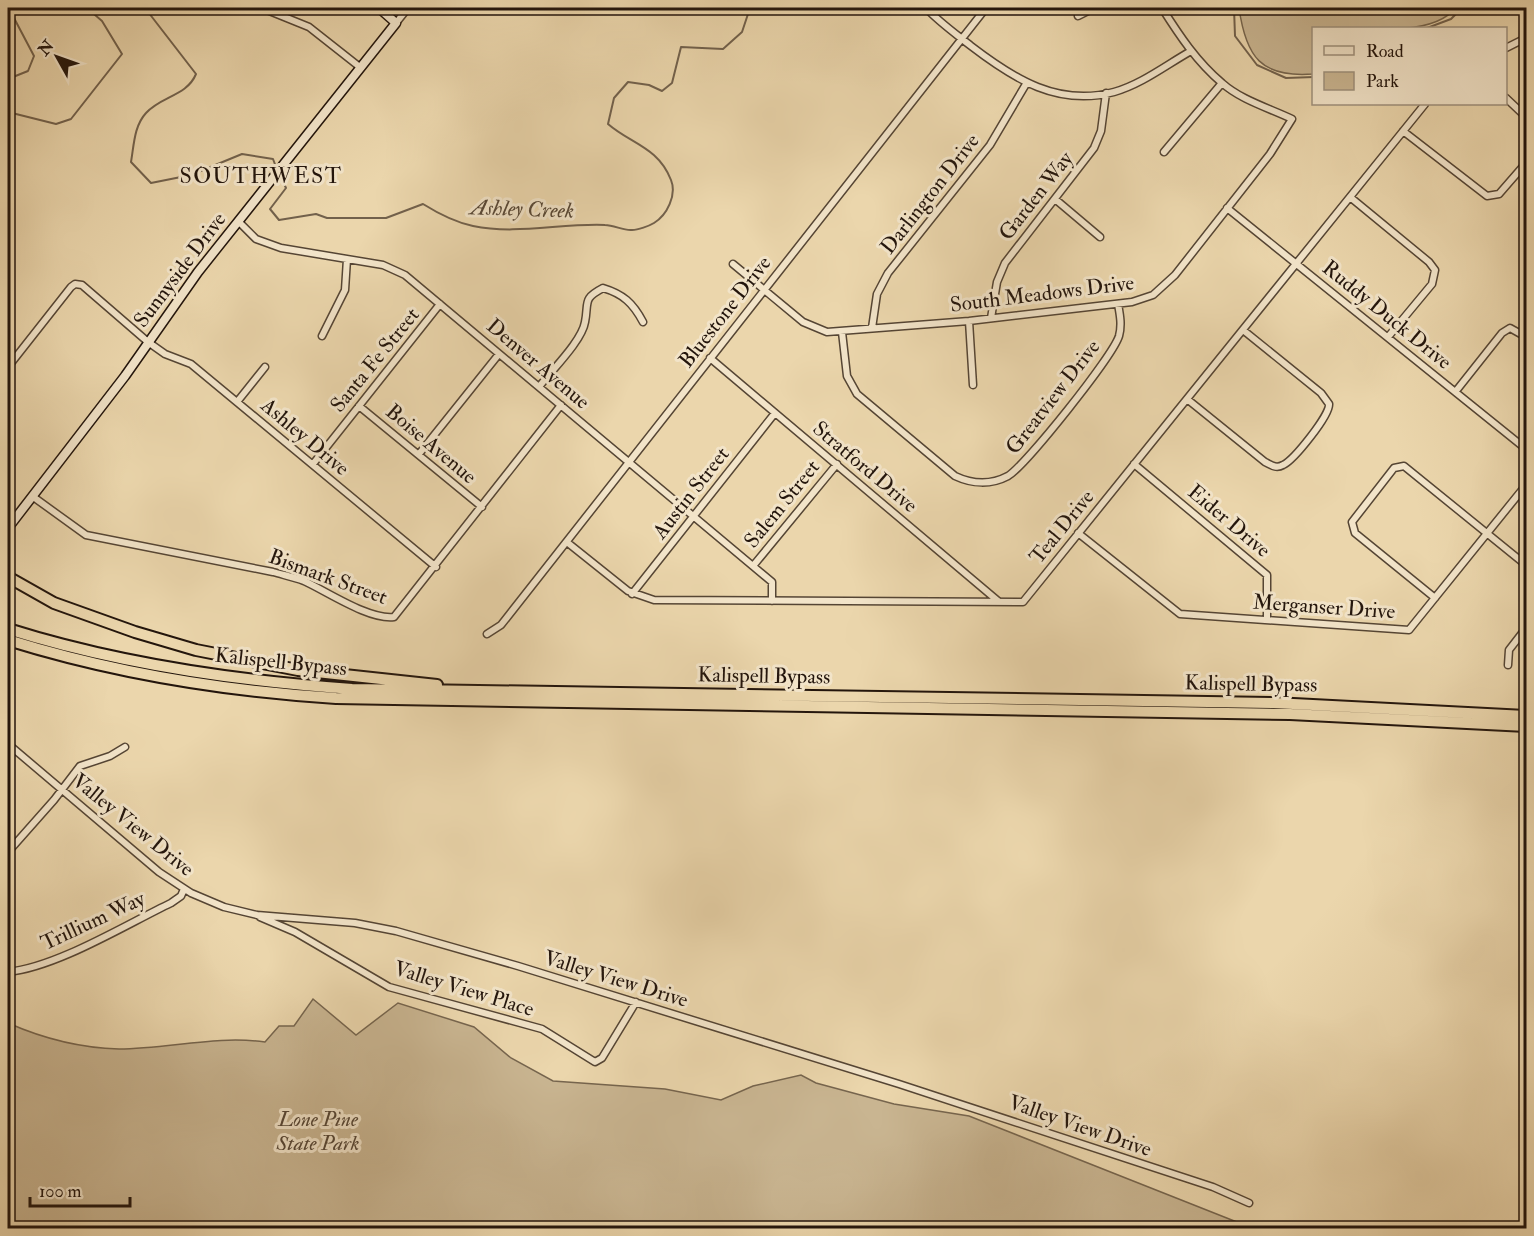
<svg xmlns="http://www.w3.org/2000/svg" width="1534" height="1236" font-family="'IM FELL Double Pica',serif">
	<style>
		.green { fill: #c9b591; stroke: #76654e; stroke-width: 1.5 }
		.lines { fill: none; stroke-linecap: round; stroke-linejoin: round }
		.stream { stroke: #72614c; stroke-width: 2 }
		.street-casing { stroke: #554534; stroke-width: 9 }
		.secondary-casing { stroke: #23150c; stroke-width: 11 }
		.highway-casing { stroke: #23150c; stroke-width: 14 }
		.street { stroke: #f2e4c9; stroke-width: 6 }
		.secondary { stroke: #f2e4c9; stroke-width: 8 }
		.highway { stroke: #ebd6ac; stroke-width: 10 }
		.labels { text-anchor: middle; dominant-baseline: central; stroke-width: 6; stroke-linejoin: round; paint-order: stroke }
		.street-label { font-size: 21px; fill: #23150c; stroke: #f2e4c9 }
		.park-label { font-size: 21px; font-style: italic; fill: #554534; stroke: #f2e4c9 }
		.neighbourhood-label { font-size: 22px; letter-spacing: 1.5px; fill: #23150c; stroke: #f2e4c9 }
		.water-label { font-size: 22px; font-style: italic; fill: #584836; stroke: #f2e4c9 }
	</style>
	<rect width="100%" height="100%" fill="#ebd6ac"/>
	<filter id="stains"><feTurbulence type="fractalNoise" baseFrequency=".00333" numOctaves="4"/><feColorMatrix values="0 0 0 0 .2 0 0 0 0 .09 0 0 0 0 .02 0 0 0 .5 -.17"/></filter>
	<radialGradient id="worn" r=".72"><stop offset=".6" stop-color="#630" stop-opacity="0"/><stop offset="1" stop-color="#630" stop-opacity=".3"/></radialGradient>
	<!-- green -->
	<path class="green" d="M 1239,8 L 1455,8 C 1433,39 1349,28 1314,28 L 1313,74 C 1261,78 1246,57 1239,8 Z
		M 313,999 L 356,1035 L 398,1003 L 474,1027 L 511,1058 L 553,1081 L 665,1089 L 721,1100 L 753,1086 L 801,1075 L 816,1083 L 894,1104 L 969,1116 L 1252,1228 L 8,1228 L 8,1023 C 42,1038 81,1048 119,1049 C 168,1049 216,1035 265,1042 L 279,1026 L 294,1026 Z"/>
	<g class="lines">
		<!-- stream -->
		<path class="stream" d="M 145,8 L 196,74 C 187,96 161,96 146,113 C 134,126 134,145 131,162 L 151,183 L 191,175 L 242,154 L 273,159 L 276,167
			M 1234,8 L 1235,36 L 1257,65 L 1286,78 L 1314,77
			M 1427,28 L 1451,19 L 1462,8
			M 8,79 L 28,71 L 34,56 L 14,18 L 12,8
			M 8,112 L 56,124 L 71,119 L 122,54 L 102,21 L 87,8
			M 279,173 L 286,188 L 270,209 L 279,220 L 316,214 L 327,218 L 386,218 L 423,204 C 439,214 454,222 473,226 C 516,235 562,223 605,225 C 614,225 624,231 632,230 C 638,230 649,226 654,223 C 667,215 677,195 671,180 C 658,147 631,144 608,124 L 614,98 L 628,82 L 649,85 L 662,91 L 672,83 L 681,47 L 723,49 L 742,32 L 750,8"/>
		<!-- street casing -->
		<g class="street-casing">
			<path id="street" d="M 262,8 L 309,27 L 361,68
				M 926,8 C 939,22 956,34 971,46 C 1014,79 1058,107 1114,92 C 1142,84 1166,65 1191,51
				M 1078,16 L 1094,8
				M 396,23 L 408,8
				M 1506,48 L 1526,38
				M 1506,98 L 1526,117
				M 1403,131 L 1487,196 L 1499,194 L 1526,163
				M 1164,152 L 1222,83
				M 1350,197 L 1429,262 L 1435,270 L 1432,284 L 1388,337
				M 1055,199 L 1100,237
				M 1227,208 L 1526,449
				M 239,222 L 256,239 L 281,248 L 383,265 L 405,275 L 772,582 L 772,601
				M 733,264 L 803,322 L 827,332 L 969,321 L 1132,302 L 1153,295 L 1175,275 L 1270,154 L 1292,119 C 1269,108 1241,100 1222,83 C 1197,62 1179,35 1162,8
				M 991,318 L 997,282 L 1005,263 L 1094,148 L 1101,131 L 1106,93
				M 969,321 L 973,385
				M 872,328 L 877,294 L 888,273 L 990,145 L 1026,84
				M 842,332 L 847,376 L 857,394 L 955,476 C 972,484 991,485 1008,476 C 1026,465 1113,356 1119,336 C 1122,325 1120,315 1118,304
				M 322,336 L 345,290 L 347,259
				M 710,358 L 998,601
				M 8,367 L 71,287 L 75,284 L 82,285 L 148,342 L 165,354 L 191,364 L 436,567
				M 539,387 C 551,371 582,341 585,322 C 589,302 582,299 603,288 C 623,294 633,303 643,322
				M 1456,391 L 1502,333 L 1510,328 L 1526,337
				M 1187,399 L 1265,462 C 1271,465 1276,469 1283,465 C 1294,460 1330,415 1329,404 L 1321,393 L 1243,330
				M 237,402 L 265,367
				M 359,406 L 482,507
				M 419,454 L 499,354
				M 313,464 L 440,304
				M 1134,464 L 1267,575 L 1267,620
				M 32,496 L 86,535 L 273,572 C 283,575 294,577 304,581 C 328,592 369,620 394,617 L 561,405
				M 1078,533 L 1180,614 L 1409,630 L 1526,485
				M 568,543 L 628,591 L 654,600 L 1023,602 L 1425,104
				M 753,566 L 837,464
				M 632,594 L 775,413
				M 1435,598 L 1355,533 L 1352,522 L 1394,468 L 1404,466 L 1526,565
				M 487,634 L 501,625 L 986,8
				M 1508,665 L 1509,650 L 1526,628
				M 8,744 L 159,872 L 191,893 L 224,907 L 257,915 L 355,923 L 396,931 L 518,966 L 899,1084 L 1213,1187 L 1249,1203
				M 8,852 L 54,800 L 80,766 L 110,756 L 125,747
				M 260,917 L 295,932 L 389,987 L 542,1029 L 595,1062 L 602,1058 L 636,1002
				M 8,972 C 57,967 125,925 171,903 L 181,896 L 184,889"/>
		</g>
		<!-- secondary casing -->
		<g class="secondary-casing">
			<path id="secondary" d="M 8,528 L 125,376 L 198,272 L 396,23 L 379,8"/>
		</g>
		<!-- highway casing -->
		<g class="highway-casing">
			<path id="highway" d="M 8,577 L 54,603 L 135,632 L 196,650 L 298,670 L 437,685
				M 8,629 C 119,664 236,681 352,689 L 1274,703 L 1526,716
				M 8,640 C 114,673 225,691 336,698 L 1290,714 L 1526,726"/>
		</g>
		<!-- street -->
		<use href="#street" class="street"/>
		<!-- secondary -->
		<use href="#secondary" class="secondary"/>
		<!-- highway -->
		<use href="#highway" class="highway"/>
	</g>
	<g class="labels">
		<!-- street labels -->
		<g class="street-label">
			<text transform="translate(930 194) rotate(-52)">Darlington Drive</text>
			<text transform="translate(1036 196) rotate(-52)">Garden Way</text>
			<text transform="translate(180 270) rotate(-53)">Sunnyside Drive</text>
			<text transform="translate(1042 294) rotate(-7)">South Meadows Drive</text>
			<text transform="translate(725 312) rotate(-52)">Bluestone Drive</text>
			<text transform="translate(1387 315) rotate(39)">Ruddy Duck Drive</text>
			<text transform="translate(375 360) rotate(-51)">Santa Fe Street</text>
			<text transform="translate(538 364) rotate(40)">Denver Avenue</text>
			<text transform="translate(1053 397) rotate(-52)">Greatview Drive</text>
			<text transform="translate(305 437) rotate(40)">Ashley Drive</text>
			<text transform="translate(431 444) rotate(40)">Boise Avenue</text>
			<text transform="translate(865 467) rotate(40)">Stratford Drive</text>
			<text transform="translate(691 493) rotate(-52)">Austin Street</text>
			<text transform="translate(782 504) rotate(-51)">Salem Street</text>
			<text transform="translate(1229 521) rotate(40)">Eider Drive</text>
			<text transform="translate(1062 527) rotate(-51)">Teal Drive</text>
			<text transform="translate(328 577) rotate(20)">Bismark Street</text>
			<text transform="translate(1324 607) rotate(4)">Merganser Drive</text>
			<text transform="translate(281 662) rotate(6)">Kalispell Bypass</text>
			<text transform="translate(764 676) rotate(1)">Kalispell Bypass</text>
			<text transform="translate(1251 684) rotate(1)">Kalispell Bypass</text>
			<text transform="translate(133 825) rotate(39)">Valley View Drive</text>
			<text transform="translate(93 921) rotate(-25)">Trillium Way</text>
			<text transform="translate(616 979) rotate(17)">Valley View Drive</text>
			<text transform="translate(464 989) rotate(17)">Valley View Place</text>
			<text transform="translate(1080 1126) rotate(19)">Valley View Drive</text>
		</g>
		<!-- park labels -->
		<g class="park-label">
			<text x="318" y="1119">Lone Pine<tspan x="318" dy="24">State Park</tspan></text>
		</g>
		<!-- neighbourhood labels -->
		<g class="neighbourhood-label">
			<text x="261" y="176">SOUTHWEST</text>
		</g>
		<!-- water labels -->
		<g class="water-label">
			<text transform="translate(522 209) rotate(2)">Ashley Creek</text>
		</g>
	</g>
	<!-- margin -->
	<rect width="1534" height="1236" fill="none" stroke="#ebd6ac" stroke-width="30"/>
	<rect x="9" y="9" width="1516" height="1218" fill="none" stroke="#23150c" stroke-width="3"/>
	<rect x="15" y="15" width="1504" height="1206" fill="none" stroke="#23150c" stroke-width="1.5"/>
	<!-- legend -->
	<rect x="1312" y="27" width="195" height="78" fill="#f2e4c9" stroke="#9f917d" stroke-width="1.5"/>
	<rect x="1324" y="46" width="30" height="9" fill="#f2e4c9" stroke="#9f917d" stroke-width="1.5"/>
	<text x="1366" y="57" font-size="18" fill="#23150c">Road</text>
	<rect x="1324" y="72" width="30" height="18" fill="#c9b591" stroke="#9f917d" stroke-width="1.5"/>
	<text x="1366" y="87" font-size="18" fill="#23150c">Park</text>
	<!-- north arrow -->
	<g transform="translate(57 57) rotate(310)" stroke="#f2e4c9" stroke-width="4.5" paint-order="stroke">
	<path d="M0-4.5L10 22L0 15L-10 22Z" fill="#23150c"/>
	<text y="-9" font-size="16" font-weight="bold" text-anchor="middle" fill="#23150c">N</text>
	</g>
	<!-- scale -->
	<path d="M30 1197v9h100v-9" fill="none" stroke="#23150c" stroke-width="3"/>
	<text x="39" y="1197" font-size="18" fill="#23150c" stroke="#f2e4c9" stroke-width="4.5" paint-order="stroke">100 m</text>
	<rect width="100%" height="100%" filter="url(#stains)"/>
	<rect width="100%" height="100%" fill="url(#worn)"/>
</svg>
